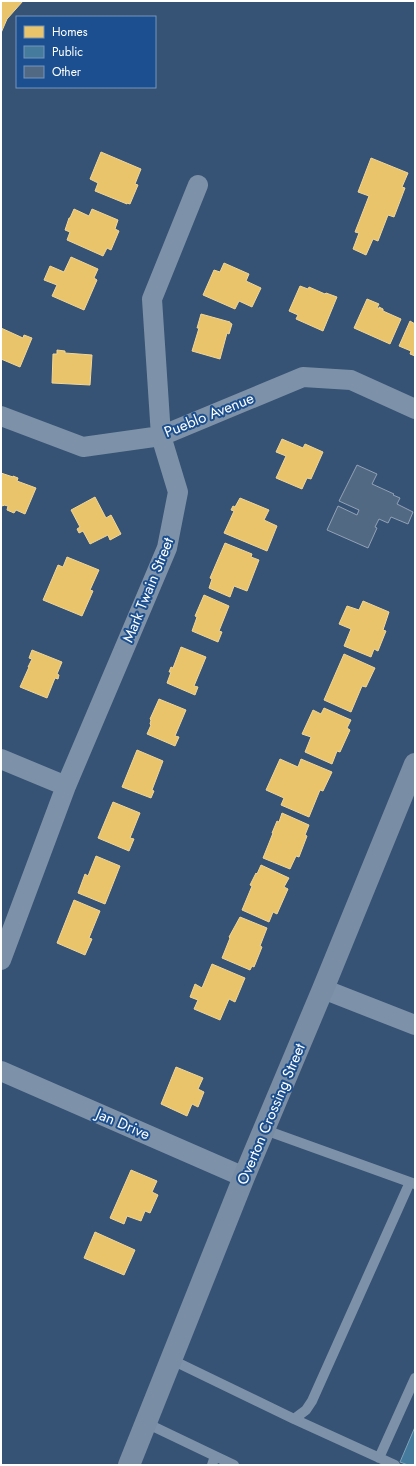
<svg xmlns="http://www.w3.org/2000/svg" width="416" height="1466" font-family="Jost,sans-serif">
	<style>
		.homes { fill: #e9c46a; stroke: #f0d697 }
		.public { fill: #457b9d; stroke: #7da3ba }
		.building { fill: #526984; stroke: #92a2b6 }
		.lines { fill: none; stroke-linecap: round; stroke-linejoin: round }
		.lane { stroke: #7d92a8; stroke-width: 10 }
		.street { stroke: #7d92a8; stroke-width: 20 }
		.secondary { stroke: #798da4; stroke-width: 22 }
		.labels { text-anchor: middle; dominant-baseline: central; stroke-width: 4; stroke-linejoin: round; paint-order: stroke }
		.street-label { font-size: 15px; fill: #fff; stroke: #1b4f8f }
	</style>
	<rect width="100%" height="100%" fill="#365274"/>
	<!-- homes -->
	<path class="homes" d="M 1,1 L 23,1 L 7,19 L 1,33 Z
		M 101,152 L 141,169 L 135,184 L 138,185 L 130,204 L 127,203 L 127,204 L 95,191 L 98,183 L 90,179 Z
		M 371,158 L 408,173 L 402,187 L 405,188 L 394,217 L 388,215 L 378,241 L 373,239 L 366,255 L 353,249 L 359,233 L 355,232 L 369,196 L 358,192 Z
		M 74,209 L 89,216 L 92,209 L 118,220 L 115,229 L 119,231 L 111,250 L 107,248 L 103,256 L 67,240 L 70,232 L 65,230 L 69,218 L 70,218 Z
		M 71,257 L 98,269 L 94,278 L 97,280 L 84,310 L 52,296 L 57,285 L 44,280 L 50,266 L 64,272 Z
		M 224,263 L 249,274 L 246,281 L 261,288 L 252,307 L 239,301 L 235,309 L 203,295 L 214,270 L 220,272 Z
		M 300,286 L 308,289 L 309,287 L 325,294 L 326,293 L 337,297 L 323,331 L 296,319 L 298,315 L 289,311 Z
		M 367,299 L 379,304 L 377,308 L 379,309 L 379,307 L 383,309 L 383,311 L 401,319 L 390,344 L 354,328 Z
		M 201,314 L 230,322 L 230,323 L 232,324 L 229,334 L 227,333 L 220,359 L 192,351 L 199,328 L 197,328 Z
		M 410,321 L 415,324 L 415,356 L 410,354 L 411,351 L 399,346 Z
		M 1,328 L 23,338 L 24,335 L 32,338 L 20,367 L 1,359 Z
		M 57,350 L 65,351 L 65,353 L 92,355 L 90,385 L 52,383 L 53,354 L 57,354 Z
		M 282,439 L 303,448 L 305,444 L 323,452 L 311,479 L 307,478 L 302,489 L 276,478 L 286,456 L 276,452 Z
		M 1,473 L 13,477 L 13,476 L 18,478 L 17,481 L 36,488 L 25,514 L 16,510 L 14,513 L 7,510 L 8,506 L 4,505 L 3,506 L 1,505 Z
		M 95,497 L 106,518 L 111,515 L 121,534 L 110,540 L 108,535 L 90,544 L 83,531 L 79,533 L 77,529 L 80,527 L 71,510 Z
		M 240,498 L 269,510 L 264,520 L 277,526 L 267,551 L 224,533 L 234,511 L 231,510 L 233,506 L 235,507 Z
		M 225,543 L 252,554 L 251,557 L 259,560 L 247,591 L 234,586 L 230,597 L 209,588 L 212,579 L 210,578 Z
		M 67,557 L 99,570 L 90,590 L 93,591 L 82,616 L 43,600 L 58,565 L 63,567 Z
		M 204,595 L 229,606 L 219,631 L 222,632 L 218,642 L 192,631 L 197,617 L 195,616 Z
		M 363,601 L 389,612 L 383,630 L 386,631 L 378,651 L 374,649 L 371,657 L 344,646 L 351,629 L 339,624 L 347,606 L 359,610 Z
		M 181,647 L 206,657 L 194,686 L 198,687 L 195,695 L 167,683 L 171,672 L 169,672 L 171,667 L 173,668 Z
		M 32,650 L 62,662 L 57,674 L 59,675 L 58,679 L 55,678 L 47,698 L 20,687 L 29,667 L 28,667 L 32,659 L 29,658 Z
		M 344,654 L 375,668 L 366,687 L 362,686 L 351,712 L 324,700 Z
		M 159,699 L 186,710 L 175,736 L 179,737 L 175,746 L 147,734 L 151,725 L 150,724 L 151,720 L 150,719 Z
		M 324,708 L 351,720 L 347,728 L 350,730 L 340,752 L 337,751 L 332,764 L 305,752 L 311,737 L 302,734 L 313,710 L 321,714 Z
		M 137,750 L 163,761 L 152,790 L 154,791 L 151,798 L 122,787 Z
		M 280,759 L 298,767 L 301,759 L 332,772 L 323,791 L 320,790 L 309,817 L 281,805 L 284,798 L 266,790 Z
		M 113,802 L 140,813 L 130,838 L 134,839 L 129,851 L 98,838 Z
		M 282,813 L 309,825 L 305,835 L 307,836 L 299,857 L 296,856 L 290,869 L 263,858 L 273,833 L 272,833 L 277,821 L 279,822 Z
		M 96,856 L 120,866 L 105,904 L 78,893 L 85,874 L 88,876 Z
		M 261,865 L 289,878 L 284,887 L 288,889 L 277,914 L 273,912 L 269,922 L 242,910 L 252,886 L 250,885 L 256,873 L 257,874 Z
		M 74,900 L 100,911 L 89,938 L 92,939 L 85,955 L 57,943 Z
		M 240,917 L 267,928 L 260,946 L 262,947 L 254,967 L 252,966 L 250,970 L 222,958 L 230,938 L 229,937 Z
		M 212,964 L 245,978 L 235,1002 L 229,999 L 220,1020 L 194,1009 L 198,1000 L 190,997 L 195,984 L 202,988 Z
		M 176,1067 L 203,1078 L 198,1089 L 204,1092 L 198,1107 L 192,1104 L 187,1116 L 161,1104 Z
		M 131,1170 L 157,1181 L 152,1192 L 158,1195 L 150,1213 L 145,1211 L 141,1221 L 127,1216 L 124,1224 L 110,1218 Z
		M 95,1232 L 135,1250 L 124,1275 L 84,1258 Z"/>
	<!-- public -->
	<path class="public" d="M 415,1427 L 415,1465 L 408,1465 L 400,1462 Z"/>
	<!-- building -->
	<path class="building" d="M 357,465 L 377,474 L 372,484 L 394,494 L 393,495 L 400,498 L 397,504 L 413,512 L 408,524 L 391,517 L 388,523 L 379,519 L 375,527 L 377,528 L 368,548 L 327,530 L 338,506 L 357,515 L 359,510 L 339,501 Z"/>
	<g class="lines">
		<!-- lane -->
		<path class="lane" d="M 265,1130 L 415,1184
			M 172,1360 L 294,1419 L 306,1410 L 312,1401 L 410,1182
			M 294,1419 L 395,1465
			M 146,1423 L 215,1456 L 212,1465
			M 215,1456 L 234,1465
			M 379,1458 L 415,1378"/>
		<!-- street -->
		<path class="street" d="M 1,416 L 83,447 L 161,436 L 303,377 L 351,380 L 415,409
			M 1,759 L 66,786
			M 1,960 L 66,786 L 167,548 L 178,492 L 161,436 L 152,299 L 198,185
			M 323,989 L 415,1025
			M 1,1071 L 244,1177"/>
		<!-- secondary -->
		<path class="secondary" d="M 129,1465 L 244,1177 L 323,989 L 415,764"/>
	</g>
	<g class="labels">
		<!-- street labels -->
		<g class="street-label">
			<text transform="translate(209 415) rotate(-22)">Pueblo Avenue</text>
			<text transform="translate(148 590) rotate(-68)">Mark Twain Street</text>
			<text transform="translate(271 1114) rotate(-67)">Overton Crossing Street</text>
			<text transform="translate(123 1124) rotate(23)">Jan Drive</text>
		</g>
	</g>
	<!-- border -->
	<rect width="416" height="1466" fill="none" stroke="#ffffff" stroke-width="4"/>
	<!-- legend -->
	<rect x="16" y="16" width="140" height="72" fill="#1b4f8f" stroke="#7695bc"/>
	<rect x="24" y="26" width="20" height="12" fill="#e9c46a" stroke="#7695bc"/>
	<text x="52" y="36" font-size="12" fill="#ffffff">Homes</text>
	<rect x="24" y="46" width="20" height="12" fill="#457b9d" stroke="#7695bc"/>
	<text x="52" y="56" font-size="12" fill="#ffffff">Public</text>
	<rect x="24" y="66" width="20" height="12" fill="#526984" stroke="#7695bc"/>
	<text x="52" y="76" font-size="12" fill="#ffffff">Other</text>
</svg>
